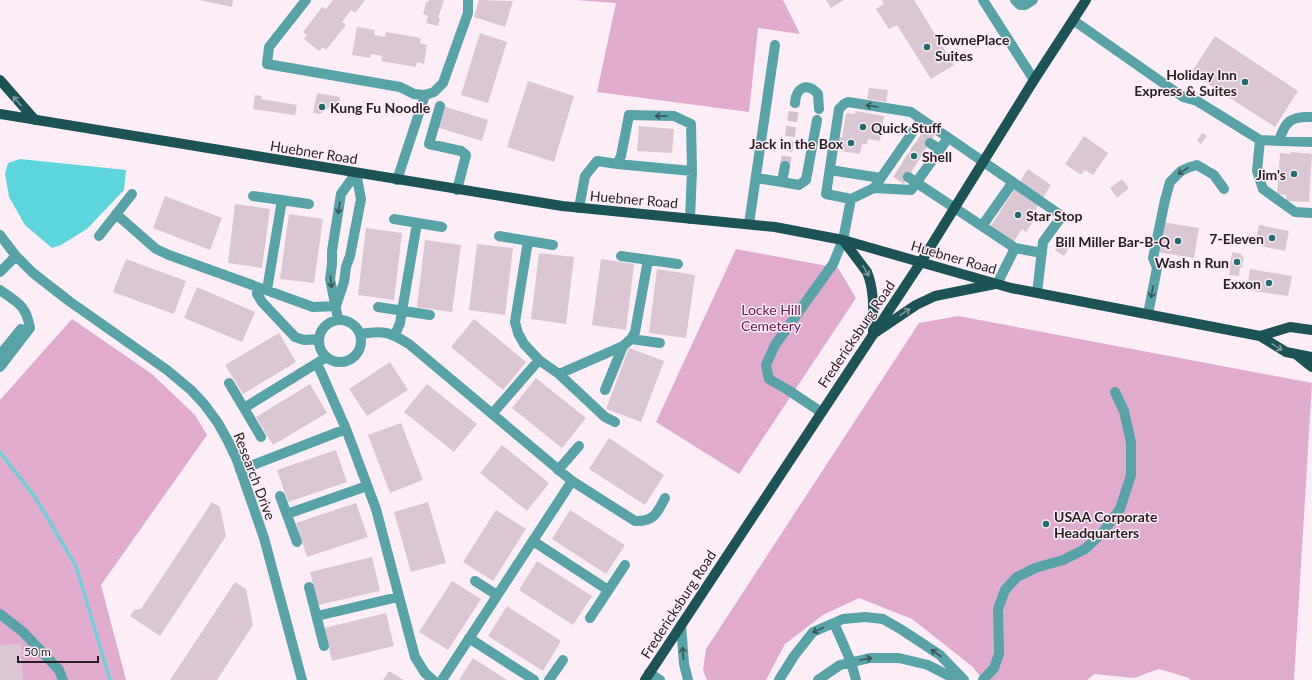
<svg xmlns="http://www.w3.org/2000/svg" width="1312" height="680" font-family="Lato,sans-serif">
	<style>
		.green { fill: #e1abcd }
		.water { fill: #5dd5dd }
		.lines { fill: none; stroke-linecap: round; stroke-linejoin: round }
		.stream { stroke: #5dd5dd; stroke-width: 3 }
		.building { fill: #dac7d3 }
		.minor-tunnel { stroke: #d2c4cc; stroke-width: 10; stroke-dasharray: 10 5; stroke-linecap: butt }
		.minor { stroke: #57a3a8; stroke-width: 10 }
		.major { stroke: #1c5357; stroke-width: 10 }
		.oneway { stroke: #81989f }
		.oneway2 { stroke: #3a5459 }
		.poi-dot { fill: #206c71; stroke: #fdedf6; stroke-width: 1.5 }
		.labels { text-anchor: middle; dominant-baseline: central; stroke-width: 3; stroke-linejoin: round; paint-order: stroke }
		.poi-label { font-size: 14px; font-weight: bold; fill: #261f24; stroke: #fdedf6; text-anchor: end }
		.street-label { font-size: 14px; fill: #261f24; stroke: #fdedf6 }
		.park-label { font-size: 14px; fill: #6b1655; stroke: #fdedf6 }
	</style>
	<rect width="100%" height="100%" fill="#fdedf6"/>
	<!-- green -->
	<path class="green" d="M 576,0 L 783,0 L 800,34 L 758,28 L 749,112 L 597,92 L 616,3 Z
		M 736,249 L 838,268 L 856,298 L 739,474 L 656,422 Z
		M 958,316 L 1312,383 L 1294,680 L 1190,680 L 1189,678 L 1159,669 L 1134,678 L 1094,674 L 1087,680 L 983,680 L 973,667 L 912,619 L 859,598 L 823,615 L 785,644 L 766,680 L 707,680 L 703,670 L 706,649 L 919,323 Z
		M 72,319 L 152,374 L 195,415 L 207,435 L 101,585 L 126,680 L 0,680 L 0,400 Z"/>
	<!-- water -->
	<path class="water" d="M 20,159 L 126,170 L 124,190 L 87,229 L 61,245 L 52,248 L 25,225 L 9,197 L 5,174 L 8,163 Z"/>
	<g class="lines">
		<!-- stream -->
		<path class="stream" d="M 0,452 L 35,497 L 76,566 L 110,680"/>
	</g>
	<!-- building -->
	<path class="building" d="M 199,0 L 233,0 L 232,7 Z
		M 333,0 L 365,0 L 355,13 L 351,10 L 342,22 L 346,25 L 326,50 L 323,47 L 319,51 L 304,39 L 307,35 L 303,32 L 322,7 L 326,9 Z
		M 429,0 L 444,0 L 438,18 L 440,19 L 438,26 L 426,23 L 428,16 L 423,14 L 426,2 L 428,2 Z
		M 479,0 L 513,1 L 505,27 L 474,17 Z
		M 826,0 L 844,0 L 831,8 Z
		M 882,0 L 914,0 L 954,65 L 931,79 L 897,25 L 889,29 L 876,9 L 884,4 Z
		M 357,27 L 375,30 L 374,35 L 385,37 L 386,32 L 421,38 L 420,43 L 427,45 L 424,64 L 417,62 L 416,67 L 381,61 L 382,56 L 371,54 L 370,58 L 352,55 Z
		M 480,33 L 507,42 L 488,103 L 461,95 Z
		M 1215,36 L 1298,91 L 1275,127 L 1191,73 Z
		M 528,81 L 574,96 L 554,162 L 507,147 Z
		M 869,88 L 888,90 L 886,102 L 867,99 Z
		M 317,93 L 340,97 L 340,100 L 320,114 L 313,113 Z
		M 255,95 L 262,96 L 261,99 L 297,105 L 295,115 L 253,109 Z
		M 443,106 L 488,120 L 482,141 L 436,127 Z
		M 855,111 L 884,116 L 880,141 L 868,139 L 867,144 L 862,144 L 860,154 L 841,151 L 841,146 L 839,145 L 840,137 L 842,138 L 846,113 L 855,114 Z
		M 639,126 L 674,129 L 672,153 L 637,151 Z
		M 926,127 L 936,133 L 904,184 L 893,177 Z
		M 1202,133 L 1207,136 L 1201,144 L 1197,141 Z
		M 1084,136 L 1108,153 L 1093,175 L 1085,170 L 1081,175 L 1065,164 Z
		M 1291,152 L 1312,154 L 1309,202 L 1286,201 L 1286,195 L 1277,194 L 1280,153 L 1290,154 Z
		M 1028,169 L 1051,185 L 1033,213 L 1037,216 L 1026,232 L 1022,229 L 1009,249 L 986,233 Z
		M 1122,179 L 1129,188 L 1117,198 L 1110,188 Z
		M 165,196 L 222,218 L 210,250 L 153,228 Z
		M 235,204 L 270,209 L 262,268 L 228,263 Z
		M 289,214 L 323,219 L 314,283 L 280,279 Z
		M 1162,222 L 1199,228 L 1194,258 L 1157,252 Z
		M 1259,225 L 1289,231 L 1285,251 L 1255,245 Z
		M 366,228 L 402,233 L 394,300 L 358,295 Z
		M 1064,235 L 1073,241 L 1064,256 L 1055,250 Z
		M 425,240 L 461,245 L 452,312 L 417,307 Z
		M 477,244 L 513,248 L 505,315 L 469,310 Z
		M 1232,252 L 1242,254 L 1241,256 L 1244,257 L 1242,268 L 1240,267 L 1239,276 L 1229,275 Z
		M 539,253 L 574,257 L 566,324 L 531,319 Z
		M 126,259 L 186,281 L 174,314 L 113,292 Z
		M 601,259 L 634,264 L 626,330 L 592,325 Z
		M 657,269 L 695,275 L 686,338 L 649,333 Z
		M 1250,269 L 1292,276 L 1288,296 L 1247,290 Z
		M 197,287 L 255,312 L 242,342 L 184,318 Z
		M 474,319 L 526,362 L 503,390 L 451,347 Z
		M 279,333 L 296,362 L 243,394 L 225,365 Z
		M 629,348 L 664,361 L 641,422 L 606,409 Z
		M 390,362 L 408,390 L 367,416 L 349,389 Z
		M 536,378 L 586,418 L 562,448 L 512,408 Z
		M 310,384 L 327,413 L 273,445 L 256,417 Z
		M 427,384 L 477,424 L 454,452 L 404,412 Z
		M 401,423 L 423,480 L 390,493 L 368,435 Z
		M 609,438 L 664,475 L 645,505 L 589,469 Z
		M 502,445 L 549,483 L 527,511 L 480,473 Z
		M 336,450 L 347,482 L 288,502 L 277,470 Z
		M 212,502 L 220,507 L 226,536 L 160,636 L 130,616 L 134,610 L 141,609 Z
		M 428,502 L 446,563 L 411,572 L 394,512 Z
		M 356,503 L 368,537 L 307,557 L 296,523 Z
		M 496,510 L 526,529 L 493,581 L 463,562 Z
		M 570,510 L 625,545 L 606,574 L 552,539 Z
		M 372,557 L 380,591 L 318,605 L 310,572 Z
		M 537,561 L 592,596 L 573,625 L 519,590 Z
		M 452,581 L 481,599 L 448,650 L 419,632 Z
		M 235,582 L 246,589 L 253,625 L 217,680 L 170,680 Z
		M 507,606 L 561,641 L 543,671 L 488,636 Z
		M 386,613 L 394,646 L 332,661 L 324,628 Z
		M 21,644 L 23,680 L 0,680 L 0,645 Z
		M 473,658 L 507,680 L 459,680 Z
		M 389,671 L 404,680 L 383,680 Z"/>
	<g class="lines">
		<!-- minor-tunnel -->
		<path class="minor-tunnel" d="M 920,136 L 930,143
			M 913,146 L 923,153
			M 905,158 L 916,165
			M 785,166 L 795,103
			M 898,170 L 908,177"/>
		<!-- minor -->
		<path class="minor" d="M 306,0 L 269,47 L 267,64 L 400,87 L 414,94 L 425,95 L 434,92 L 443,83 L 468,13 L 468,0
			M 983,0 L 1034,80
			M 1015,0 L 1020,5 L 1025,5 L 1033,0
			M 1073,20 L 1183,97 L 1197,101 L 1260,140 L 1312,142
			M 795,103 C 796,87 807,82 818,94 L 819,109
			M 440,106 L 429,144 L 461,151 L 466,155 L 457,190
			M 948,138 L 911,190 L 874,188 L 851,199 L 826,194 L 839,109 L 844,104 L 848,102 L 911,112 L 1062,216 L 1043,242 L 1037,293
			M 1260,140 L 1257,171 L 1263,189 L 1295,212 L 1312,213
			M 1279,141 C 1285,121 1291,116 1312,117
			M 930,143 L 939,149
			M 617,164 L 692,171
			M 785,166 L 782,182 L 799,185 L 806,180 L 817,120
			M 830,170 L 881,178
			M 908,177 L 1015,248 L 1042,253
			M 756,178 L 782,182
			M 397,180 L 425,95
			M 874,188 L 921,120
			M 253,196 L 309,204
			M 579,208 L 585,176 L 597,161 L 617,164 L 621,156 L 629,115 L 674,116 L 691,124 L 692,171 L 690,219
			M 116,214 L 156,249 L 169,255 L 313,307 L 336,306
			M 394,219 L 442,227
			M 749,224 L 775,45
			M 982,226 L 1013,182
			M 0,235 L 16,256 L 33,273 L 69,301 L 167,370 L 191,390 L 204,404 L 218,423 L 228,441 L 237,460 L 264,538 L 302,680
			M 99,236 L 132,194
			M 499,236 L 553,245
			M 528,241 L 515,322 L 518,333 L 524,344 L 539,360 L 559,374 L 605,417 L 615,422
			M 621,256 L 678,264
			M 0,272 L 16,256
			M 997,284 L 1015,248
			M 257,287 L 257,294 L 262,302 L 295,337 L 304,340 L 319,339
			M 0,290 C 18,303 26,305 30,328 L 0,367
			M 267,290 L 282,200
			M 336,306 L 344,282 L 346,267 L 350,256 L 361,199 L 356,173
			M 378,307 L 430,315
			M 1148,314 L 1157,268 L 1153,258 L 1165,200 L 1170,182 L 1181,171 L 1190,167 L 1197,165 L 1214,175 L 1224,189
			M 338,319 L 330,279 L 332,264 L 332,251 L 341,194 L 356,173
			M319 341a21 21 0 1 1 42 0a21 21 0 1 1-42 0Z
			M 361,334 C 383,330 390,332 409,344 L 572,481 L 635,521 C 654,522 657,513 665,498
			M 395,335 L 400,323 L 417,223
			M 631,339 L 660,343
			M 0,355 L 21,329
			M 317,363 L 346,429 L 376,509 L 415,657 L 425,673 L 433,680
			M 559,374 L 623,346 L 631,339 L 635,332 L 648,260
			M 229,383 L 261,437
			M 605,390 L 623,346
			M 244,408 L 322,360
			M 821,412 L 788,390 L 769,379 L 766,365 L 775,345 L 833,264 L 843,240 L 851,199
			M 492,414 L 539,360
			M 240,470 L 346,429
			M 558,470 L 579,446
			M 280,496 L 297,542
			M 287,514 L 367,486
			M 533,541 L 608,590
			M 475,581 L 497,595
			M 309,587 L 324,646
			M 0,614 L 23,632 L 59,670 L 63,680
			M 317,616 L 398,597
			M 590,618 L 625,565
			M 834,623 L 851,662 L 856,680
			M 681,625 L 684,664 L 688,680
			M 469,638 L 534,680
			M 649,673 L 660,680
			M 442,680 L 572,481
			M 549,680 L 563,660
			M 779,680 L 794,656 L 813,632 L 843,619 L 865,617 L 883,619 L 902,630 L 940,655 L 964,680
			M 818,680 L 840,665 L 870,658 L 899,658 L 928,665 L 957,680
			M 983,680 L 994,668 L 999,654 L 998,609 L 1005,590 L 1017,577 L 1035,568 L 1063,560 L 1085,549 L 1103,532 L 1120,509 L 1131,475 L 1131,442 L 1124,411 L 1115,392"/>
		<!-- major -->
		<path class="major" d="M 0,80 L 35,120
			M 0,114 L 562,206 L 775,227 L 843,240 L 1011,288 L 1260,336 L 1286,352 L 1312,357
			M 843,240 L 867,272 C 875,291 873,314 873,333
			M 876,332 L 916,305 L 935,296 L 995,284
			M 1260,336 L 1290,327 L 1312,330
			M 1297,355 L 1312,367
			M 645,680 L 921,262 L 1034,80 L 1086,0"/>
	</g>
	<!-- one-way arrows -->
	<defs><path id="oneway-shaft" d="M-6 0H5M1.5-3L5.5 0L1.5 3" fill="none" stroke-width="1.6" stroke-linecap="round" stroke-linejoin="round"/></defs>
	<g class="oneway">
		<use href="#oneway-shaft" transform="translate(17 101) rotate(-132)"/>
		<use href="#oneway-shaft" transform="translate(866 271) rotate(60)"/>
		<use href="#oneway-shaft" transform="translate(905 312) rotate(-34)"/>
		<use href="#oneway-shaft" transform="translate(1277 347) rotate(31)"/>
	</g>
	<g class="oneway2">
		<use href="#oneway-shaft" transform="translate(872 106) rotate(-171)"/>
		<use href="#oneway-shaft" transform="translate(661 116) rotate(-178)"/>
		<use href="#oneway-shaft" transform="translate(1183 171) rotate(146)"/>
		<use href="#oneway-shaft" transform="translate(339 208) rotate(99)"/>
		<use href="#oneway-shaft" transform="translate(331 282) rotate(84)"/>
		<use href="#oneway-shaft" transform="translate(1152 292) rotate(101)"/>
		<use href="#oneway-shaft" transform="translate(818 630) rotate(155)"/>
		<use href="#oneway-shaft" transform="translate(683 653) rotate(-94)"/>
		<use href="#oneway-shaft" transform="translate(936 653) rotate(-143)"/>
		<use href="#oneway-shaft" transform="translate(866 659) rotate(-10)"/>
	</g>
	<!-- markers -->
	<g class="poi-dot">
		<circle cx="927" cy="47" r="4"/>
		<circle cx="1245" cy="82" r="4"/>
		<circle cx="322" cy="107" r="4"/>
		<circle cx="863" cy="127" r="4"/>
		<circle cx="851" cy="143" r="4"/>
		<circle cx="914" cy="156" r="4"/>
		<circle cx="1294" cy="174" r="4"/>
		<circle cx="1018" cy="215" r="4"/>
		<circle cx="1272" cy="238" r="4"/>
		<circle cx="1178" cy="241" r="4"/>
		<circle cx="1237" cy="262" r="4"/>
		<circle cx="1269" cy="283" r="4"/>
		<circle cx="1046" cy="524" r="4"/>
	</g>
	<g class="labels">
		<!-- poi labels -->
		<g class="poi-label">
			<text x="935" y="39" text-anchor="start">TownePlace<tspan x="935" dy="16">Suites</tspan></text>
			<text x="1237" y="74">Holiday Inn<tspan x="1237" dy="16">Express &amp; Suites</tspan></text>
			<text x="330" y="107" text-anchor="start">Kung Fu Noodle</text>
			<text x="871" y="127" text-anchor="start">Quick Stuff</text>
			<text x="843" y="143">Jack in the Box</text>
			<text x="922" y="156" text-anchor="start">Shell</text>
			<text x="1286" y="174">Jim's</text>
			<text x="1026" y="215" text-anchor="start">Star Stop</text>
			<text x="1264" y="238">7-Eleven</text>
			<text x="1170" y="241">Bill Miller Bar-B-Q</text>
			<text x="1229" y="262">Wash n Run</text>
			<text x="1261" y="283">Exxon</text>
			<text x="1054" y="516" text-anchor="start">USAA Corporate<tspan x="1054" dy="16">Headquarters</tspan></text>
		</g>
		<!-- street labels -->
		<g class="street-label">
			<text transform="translate(314 152) rotate(9)">Huebner Road</text>
			<text transform="translate(634 199) rotate(5)">Huebner Road</text>
			<text transform="translate(954 257) rotate(16)">Huebner Road</text>
			<text transform="translate(856 334) rotate(-56)">Fredericksburg Road</text>
			<text transform="translate(255 476) rotate(69)">Research Drive</text>
			<text transform="translate(678 604) rotate(-57)">Fredericksburg Road</text>
		</g>
		<!-- park labels -->
		<g class="park-label">
			<text x="771" y="309">Locke Hill<tspan x="771" dy="16">Cemetery</tspan></text>
		</g>
	</g>
	<!-- scale -->
	<path d="M18 656v6h80v-6" fill="none" stroke="#261f24" stroke-width="2"/>
	<text x="24" y="656" font-size="12" fill="#261f24" stroke="#fdedf6" stroke-width="3" paint-order="stroke">50 m</text>
</svg>
